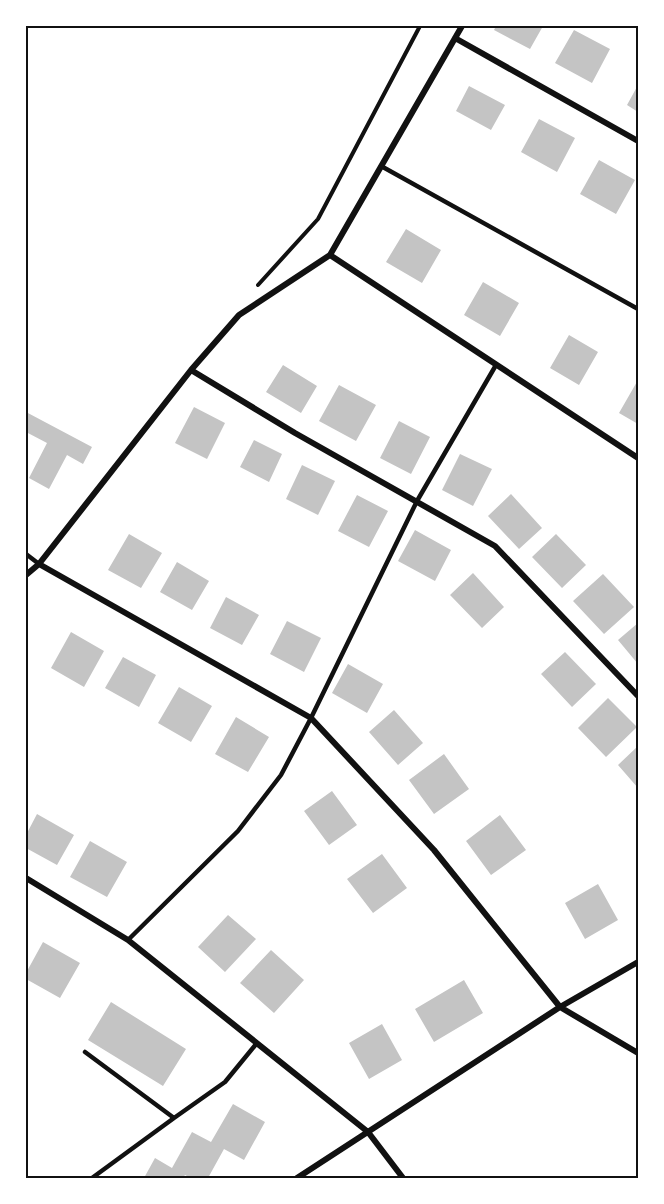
<svg xmlns="http://www.w3.org/2000/svg" width="664" height="1204" font-family="'Exo 2',sans-serif">
	<style>
		.building { fill: #c4c4c4 }
		.lines { fill: none; stroke-linecap: round; stroke-linejoin: round }
		.path { stroke: #111; stroke-width: 4 }
		.service { stroke: #111; stroke-width: 4.5 }
		.minor { stroke: #111; stroke-width: 6 }
		.neatline { fill: none; stroke: #111; stroke-width: 2 }
	</style>
	<rect width="100%" height="100%" fill="#fff"/>
	<!-- building -->
	<path class="building" d="M 496,26 L 543,26 L 530,49 L 494,30 Z
		M 574,30 L 610,49 L 592,83 L 555,63 Z
		M 638,85 L 638,112 L 627,105 Z
		M 469,86 L 505,105 L 491,130 L 456,111 Z
		M 539,119 L 575,138 L 557,172 L 521,152 Z
		M 599,160 L 635,180 L 616,214 L 580,194 Z
		M 406,229 L 441,250 L 422,283 L 386,262 Z
		M 483,282 L 519,303 L 500,336 L 464,315 Z
		M 569,335 L 598,352 L 579,385 L 550,368 Z
		M 283,365 L 317,386 L 301,413 L 266,392 Z
		M 638,380 L 638,424 L 619,413 Z
		M 339,385 L 376,405 L 356,441 L 319,421 Z
		M 194,407 L 225,423 L 207,459 L 175,443 Z
		M 26,412 L 92,447 L 83,464 L 67,455 L 49,489 L 29,478 L 47,443 L 26,432 Z
		M 399,421 L 430,437 L 411,474 L 380,458 Z
		M 254,440 L 282,454 L 269,482 L 240,467 Z
		M 460,454 L 492,469 L 473,506 L 442,490 Z
		M 302,465 L 335,481 L 318,515 L 286,499 Z
		M 511,494 L 542,528 L 519,549 L 488,516 Z
		M 357,495 L 388,511 L 369,547 L 338,531 Z
		M 415,530 L 451,550 L 435,581 L 398,561 Z
		M 129,534 L 162,553 L 141,588 L 108,570 Z
		M 556,534 L 586,565 L 562,588 L 532,557 Z
		M 177,562 L 209,581 L 192,610 L 160,592 Z
		M 473,573 L 504,607 L 482,628 L 450,595 Z
		M 603,574 L 634,607 L 604,634 L 573,601 Z
		M 226,597 L 259,615 L 242,645 L 210,628 Z
		M 287,621 L 321,638 L 304,672 L 270,654 Z
		M 638,623 L 638,664 L 618,640 Z
		M 71,632 L 104,651 L 84,687 L 51,668 Z
		M 565,652 L 596,684 L 572,707 L 541,674 Z
		M 123,657 L 156,675 L 139,707 L 105,688 Z
		M 348,664 L 383,684 L 367,713 L 332,693 Z
		M 179,687 L 212,706 L 191,742 L 158,723 Z
		M 608,698 L 637,727 L 606,757 L 578,728 Z
		M 394,710 L 423,743 L 398,765 L 369,732 Z
		M 236,717 L 269,737 L 248,772 L 215,754 Z
		M 638,746 L 638,788 L 618,765 Z
		M 444,754 L 469,789 L 434,814 L 409,780 Z
		M 332,791 L 357,825 L 329,845 L 304,811 Z
		M 37,814 L 74,835 L 57,865 L 26,848 L 26,835 Z
		M 500,815 L 526,850 L 491,875 L 466,841 Z
		M 90,841 L 127,862 L 107,897 L 70,877 Z
		M 382,854 L 407,888 L 373,913 L 347,879 Z
		M 598,884 L 618,920 L 585,939 L 565,903 Z
		M 228,915 L 256,939 L 225,972 L 198,947 Z
		M 43,942 L 80,963 L 60,998 L 26,979 L 26,973 Z
		M 271,950 L 304,980 L 274,1013 L 240,983 Z
		M 464,980 L 483,1013 L 434,1042 L 415,1009 Z
		M 111,1002 L 186,1049 L 163,1086 L 88,1040 Z
		M 382,1024 L 402,1060 L 369,1079 L 349,1043 Z
		M 233,1104 L 265,1122 L 244,1160 L 224,1149 L 208,1178 L 191,1178 L 185,1175 L 183,1178 L 144,1178 L 155,1158 L 172,1168 L 192,1132 L 211,1142 Z"/>
	<g class="lines">
		<!-- path -->
		<path class="path" d="M 258,285 L 318,219 L 420,26"/>
		<!-- service -->
		<path class="service" d="M 381,166 L 638,309
			M 26,554 L 39,564
			M 128,940 L 238,831 L 281,775 L 311,718 L 417,501 L 496,365
			M 85,1052 L 174,1118 L 92,1178
			M 174,1118 L 225,1082 L 257,1043"/>
		<!-- minor -->
		<path class="minor" d="M 455,38 L 638,141
			M 330,255 L 638,458
			M 191,370 L 295,433 L 495,546 L 638,696
			M 39,564 L 311,718 L 434,850 L 560,1007 L 638,1053
			M 26,575 L 39,564 L 191,370 L 239,315 L 330,255 L 462,26
			M 26,878 L 128,940 L 368,1132 L 403,1178
			M 297,1178 L 560,1007 L 638,962"/>
	</g>
	<!-- border -->
	<rect width="664" height="1204" fill="none" stroke="#ffffff" stroke-width="54"/>
	<rect x="27" y="27" width="610" height="1150" class="neatline"/>
</svg>
